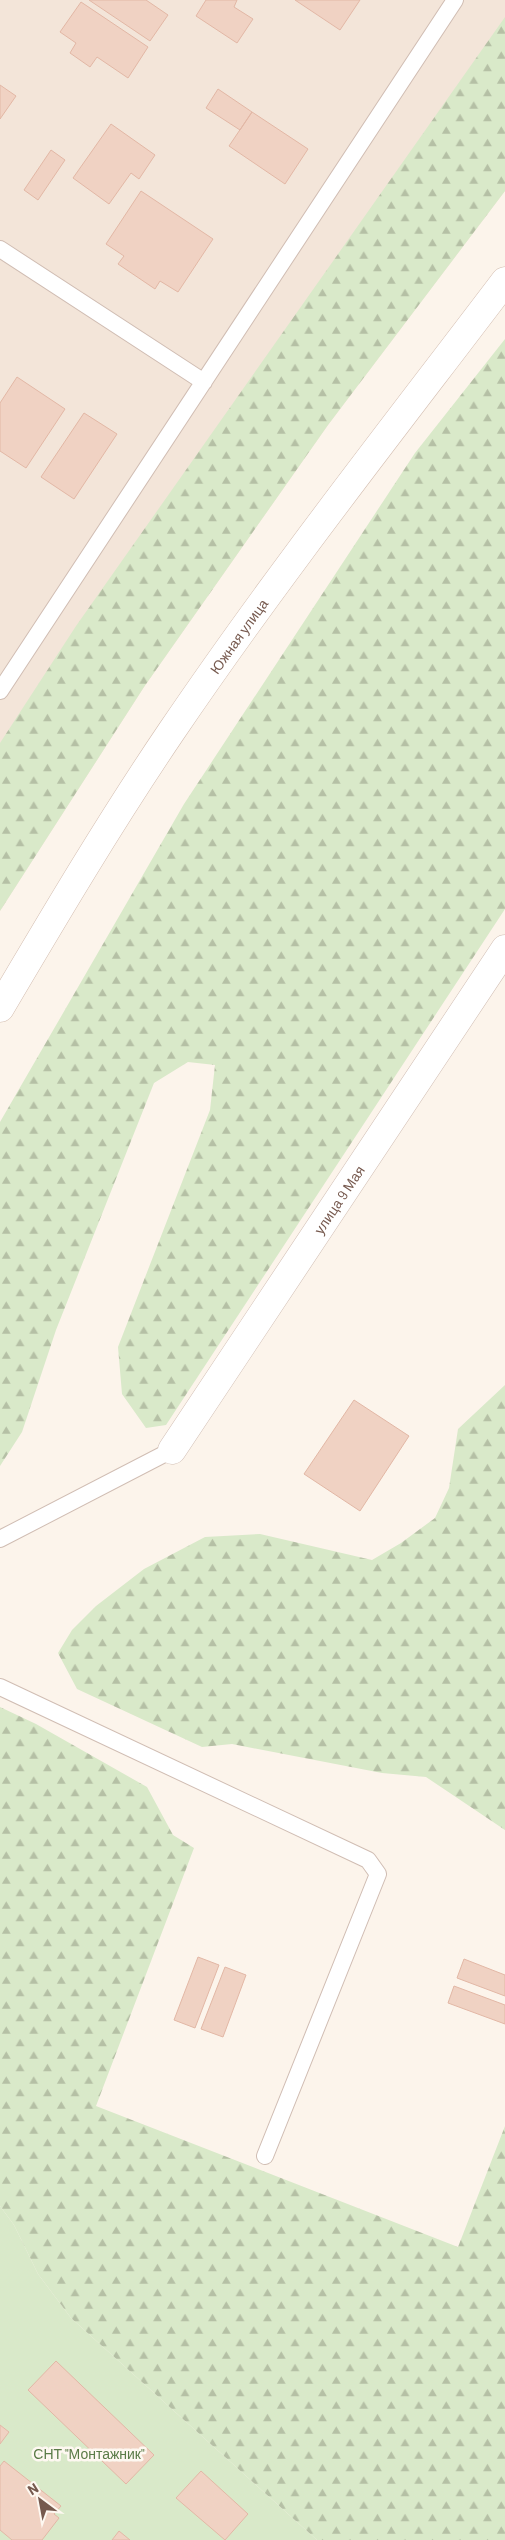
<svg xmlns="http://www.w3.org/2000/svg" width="505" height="2540" font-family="Barlow,sans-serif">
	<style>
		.residential { fill: #f3e5d9 }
		.green { fill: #d9e9c9 }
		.forest { fill: url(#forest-firs) }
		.building { fill: #f0d2c3; stroke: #e2b7a5 }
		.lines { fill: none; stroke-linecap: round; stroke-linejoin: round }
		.service-casing { stroke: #d0bdb3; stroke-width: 18 }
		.minor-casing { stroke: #d0bdb3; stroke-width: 29 }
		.secondary-casing { stroke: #d3bdb0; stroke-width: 29 }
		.service { stroke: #fff; stroke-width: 16 }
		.minor { stroke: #fff; stroke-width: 28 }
		.secondary { stroke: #fff; stroke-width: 28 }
		.labels { text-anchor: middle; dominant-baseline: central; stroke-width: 5; stroke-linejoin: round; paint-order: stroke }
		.street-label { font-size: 14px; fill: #76594e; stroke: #fef8f1 }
		.park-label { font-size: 14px; fill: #5a7b47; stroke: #fef8f1 }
	</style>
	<defs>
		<pattern id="forest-firs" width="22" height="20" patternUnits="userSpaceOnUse" patternTransform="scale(1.25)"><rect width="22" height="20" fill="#d9e9c9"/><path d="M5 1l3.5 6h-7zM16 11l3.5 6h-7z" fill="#b5c0a5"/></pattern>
	</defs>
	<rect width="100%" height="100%" fill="#fcf4eb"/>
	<!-- residential -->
	<path class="residential" d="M 0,0 L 505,0 L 505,191 L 328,425 L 144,687 L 0,911 Z"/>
	<!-- green -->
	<path class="green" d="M 0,2206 L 14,2225 L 38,2274 L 71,2318 L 317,2540 L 0,2540 Z"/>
	<!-- forest -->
	<path class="forest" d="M 505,17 L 505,191 L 328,425 L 144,687 L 0,911 L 0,743 L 76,626 Z
		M 505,339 L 505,909 L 166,1425 L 146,1428 L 122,1394 L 118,1347 L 210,1110 L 215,1065 L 188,1062 L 154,1083 L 56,1330 L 22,1432 L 0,1466 L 0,1122 L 184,804 L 415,453 Z
		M 505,1385 L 505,1830 L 426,1777 L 382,1773 L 232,1744 L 202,1747 L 77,1689 L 58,1653 L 72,1630 L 96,1606 L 144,1569 L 205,1537 L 260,1534 L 372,1560 L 401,1543 L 435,1518 L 449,1488 L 458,1429 Z
		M 0,1707 L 36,1724 L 147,1787 L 173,1835 L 194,1848 L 96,2106 L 458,2247 L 505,2126 L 505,2540 L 317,2540 L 71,2318 L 38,2274 L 14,2225 L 0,2206 Z"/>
	<!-- building -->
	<path class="building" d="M 89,0 L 146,0 L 168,15 L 150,41 Z
		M 206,0 L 237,0 L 234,7 L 253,19 L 237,43 L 196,16 Z
		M 295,0 L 360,0 L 340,30 Z
		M 81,2 L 148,47 L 128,78 L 97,57 L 90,67 L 70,53 L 76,43 L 60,32 Z
		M 0,85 L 16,96 L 0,119 Z
		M 218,89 L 252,112 L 240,130 L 206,108 Z
		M 252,112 L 308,149 L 285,184 L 229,146 Z
		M 111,124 L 155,155 L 139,179 L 131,173 L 109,204 L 73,178 Z
		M 51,150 L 65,160 L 38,200 L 24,190 Z
		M 141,191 L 213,239 L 178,292 L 160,281 L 155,289 L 118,264 L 124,256 L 106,244 Z
		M 17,377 L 65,409 L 26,468 L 0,451 L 0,403 Z
		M 84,413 L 117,434 L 74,499 L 41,477 Z
		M 354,1400 L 409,1436 L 360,1511 L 304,1474 Z
		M 198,1957 L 219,1965 L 195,2028 L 174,2020 Z
		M 464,1959 L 505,1975 L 505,1996 L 457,1978 Z
		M 225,1967 L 246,1975 L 223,2037 L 201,2029 Z
		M 454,1986 L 505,2005 L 505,2024 L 448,2003 Z
		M 56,2361 L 154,2455 L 126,2484 L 28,2390 Z
		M 0,2425 L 9,2432 L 0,2444 Z
		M 4,2461 L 61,2506 L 54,2514 L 59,2518 L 42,2540 L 12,2540 L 0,2530 L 0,2466 Z
		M 201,2471 L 248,2514 L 225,2540 L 176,2498 Z
		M 119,2531 L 130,2540 L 112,2540 Z"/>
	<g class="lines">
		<!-- service casing -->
		<g class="service-casing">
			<path id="service" d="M 0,249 L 204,382
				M 0,691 L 455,0
				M 0,1539 L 172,1450
				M 0,1687 L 368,1860 L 378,1874 L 265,2156"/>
		</g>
		<!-- minor casing -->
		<g class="minor-casing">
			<g id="minor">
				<path id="s1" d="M 172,1450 L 505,949"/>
			</g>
		</g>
		<!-- secondary casing -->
		<g class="secondary-casing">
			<g id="secondary">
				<path id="s2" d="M 0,1008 C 55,915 110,822 171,732 C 276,577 392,430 505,281"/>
			</g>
		</g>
		<!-- service -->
		<use href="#service" class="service"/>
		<!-- minor -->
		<use href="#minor" class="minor"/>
		<!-- secondary -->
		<use href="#secondary" class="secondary"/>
	</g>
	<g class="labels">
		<!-- street labels -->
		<g class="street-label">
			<text stroke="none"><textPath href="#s2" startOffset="442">Южная улица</textPath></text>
			<text stroke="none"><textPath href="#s1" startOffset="301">улица 9 Мая</textPath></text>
		</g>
		<!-- park labels -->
		<g class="park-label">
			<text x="89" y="2453">СНТ "Монтажник"</text>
		</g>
	</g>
	<!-- north arrow -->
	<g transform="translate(40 2500) rotate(328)" stroke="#fef8f1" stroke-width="4" paint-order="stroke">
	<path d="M0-4L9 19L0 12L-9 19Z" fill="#76594e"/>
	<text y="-8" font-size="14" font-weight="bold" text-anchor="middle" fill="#76594e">N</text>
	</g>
</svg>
